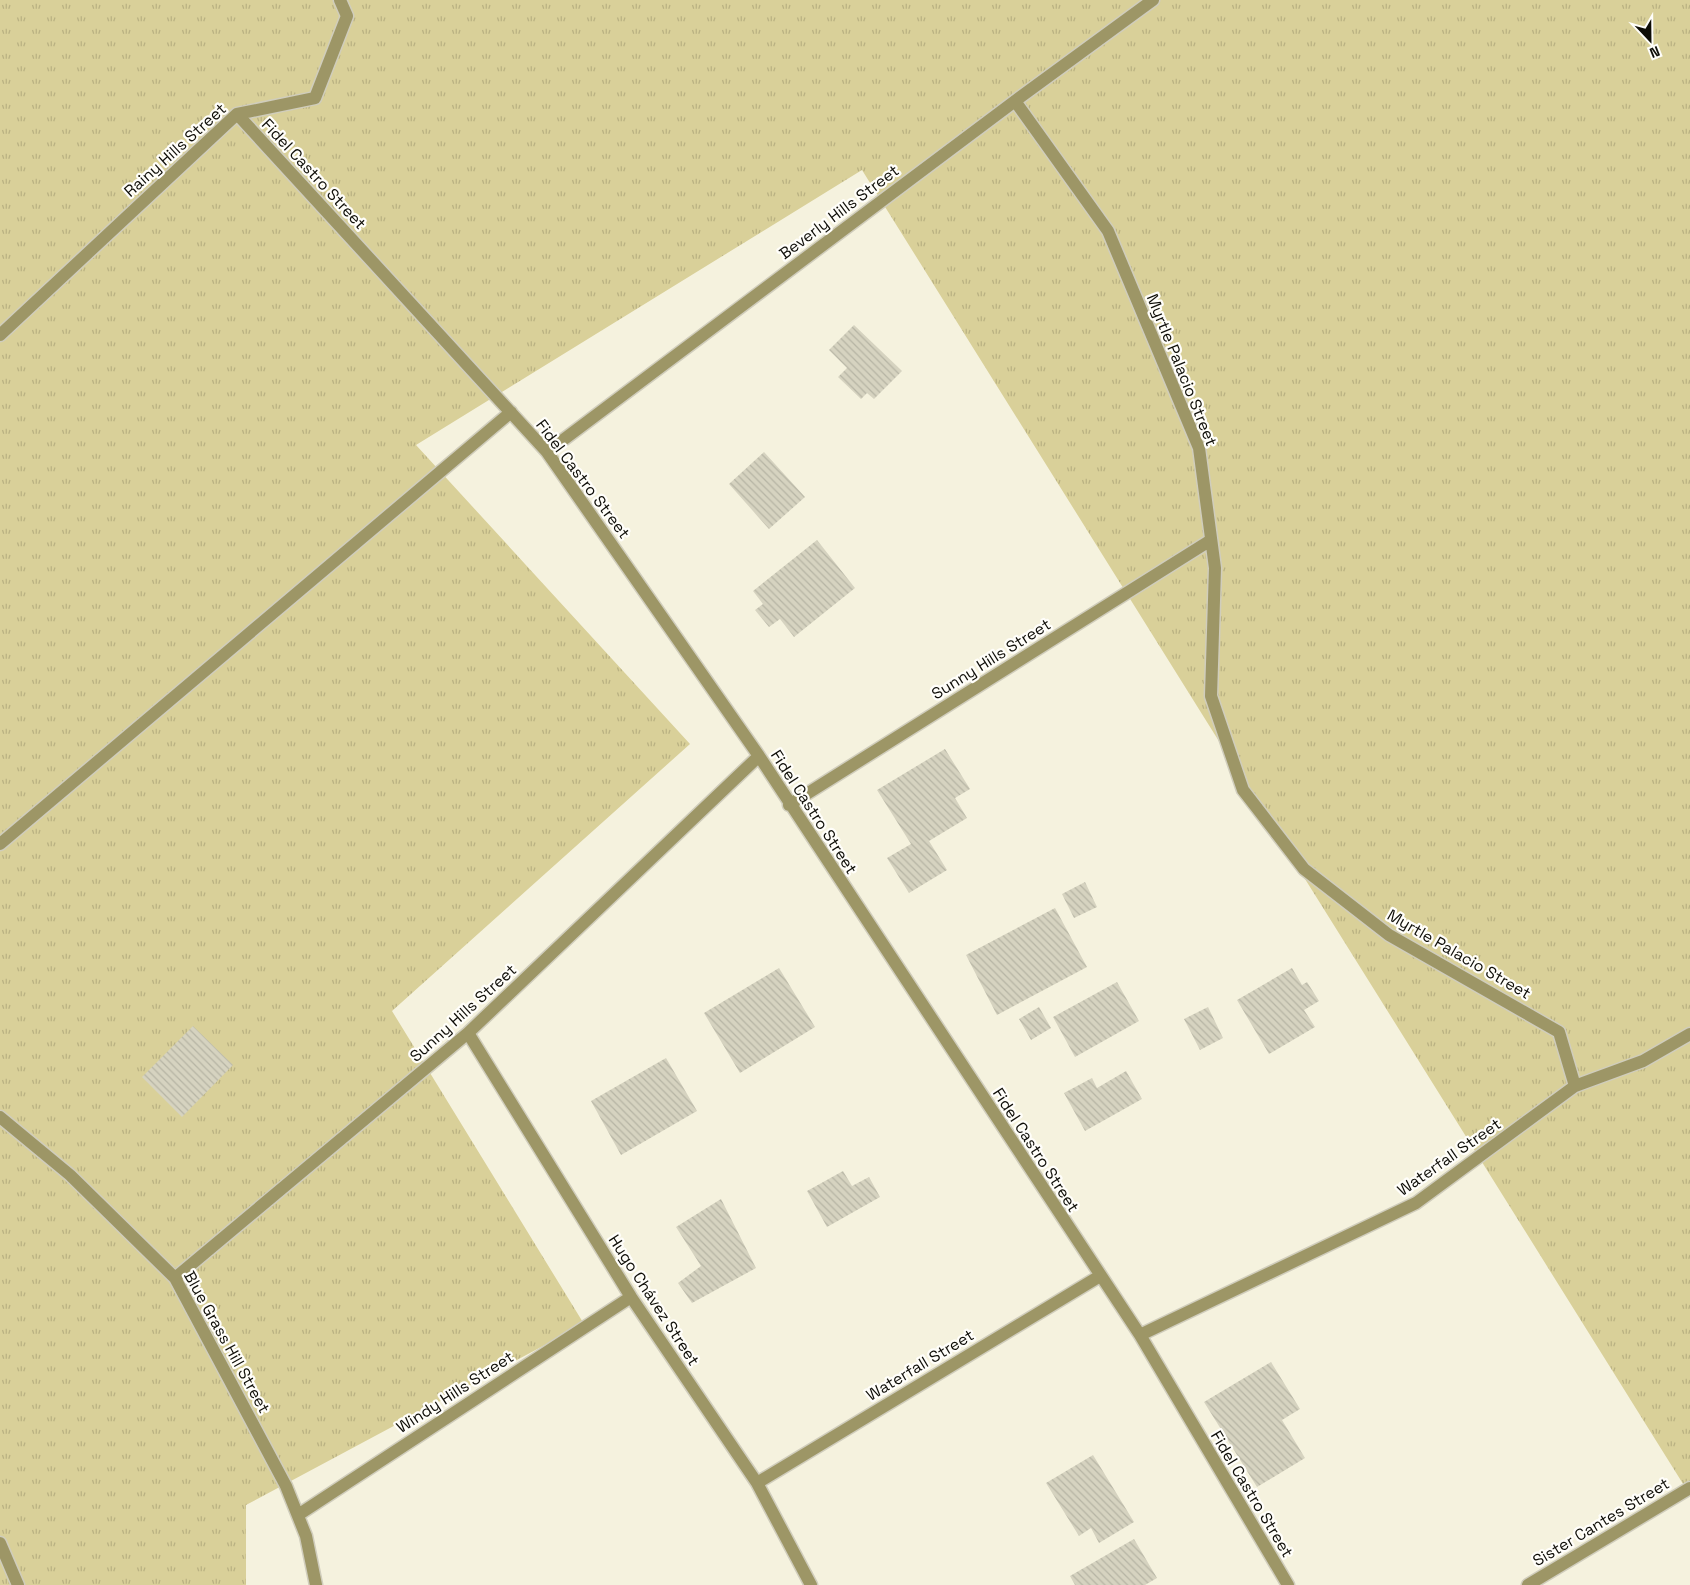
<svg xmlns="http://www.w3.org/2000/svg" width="1690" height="1585" font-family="'Space Grotesk',sans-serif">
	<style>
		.grass { fill: url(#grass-tufts) }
		.building { fill: url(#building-back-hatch) }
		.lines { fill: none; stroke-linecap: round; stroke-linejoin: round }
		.minor-casing { stroke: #d0cdbc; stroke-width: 15 }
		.minor { stroke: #9d9666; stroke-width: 12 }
		.labels { text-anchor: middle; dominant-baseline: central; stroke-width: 4.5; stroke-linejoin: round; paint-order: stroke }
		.street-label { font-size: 16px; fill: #0e0d07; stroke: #fffefa }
	</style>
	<defs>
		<pattern id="grass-tufts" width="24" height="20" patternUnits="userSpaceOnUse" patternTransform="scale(1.25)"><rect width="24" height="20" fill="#d9d099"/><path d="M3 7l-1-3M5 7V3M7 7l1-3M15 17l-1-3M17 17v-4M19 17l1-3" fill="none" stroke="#b9b182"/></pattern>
		<pattern id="building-back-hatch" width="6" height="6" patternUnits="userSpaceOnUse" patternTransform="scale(1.25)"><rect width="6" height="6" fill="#d6d3c0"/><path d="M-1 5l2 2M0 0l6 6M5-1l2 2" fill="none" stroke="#b6b4a4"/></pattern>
	</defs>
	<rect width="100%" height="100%" fill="#f5f2de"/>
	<!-- grass -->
	<path class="grass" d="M 0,0 L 1690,0 L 1690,1495 L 862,170 L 416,445 L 690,744 L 392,1011 L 584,1324 L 246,1505 L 246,1585 L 0,1585 Z"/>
	<!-- building -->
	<path class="building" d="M 854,325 L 902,371 L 874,399 L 867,393 L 861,399 L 838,377 L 847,368 L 829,350 Z
		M 764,452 L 805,497 L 769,529 L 729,484 Z
		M 817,540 L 855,588 L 794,637 L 780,619 L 769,627 L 755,610 L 763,604 L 753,591 Z
		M 945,749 L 970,789 L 955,798 L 967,818 L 929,841 L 947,870 L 909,893 L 887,858 L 911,844 L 877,790 Z
		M 1085,882 L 1097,907 L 1074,918 L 1062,894 Z
		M 1055,908 L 1087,967 L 997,1015 L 966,955 Z
		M 779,968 L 815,1027 L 740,1073 L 704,1013 Z
		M 1292,968 L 1302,985 L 1307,982 L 1319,1001 L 1304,1010 L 1315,1027 L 1269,1054 L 1237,1000 Z
		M 1117,982 L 1139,1021 L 1075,1057 L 1053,1017 Z
		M 1039,1007 L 1051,1028 L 1031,1040 L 1019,1019 Z
		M 1208,1007 L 1223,1038 L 1200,1050 L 1184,1019 Z
		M 193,1026 L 233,1065 L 182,1117 L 142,1077 Z
		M 666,1058 L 697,1111 L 621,1155 L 591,1101 Z
		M 1126,1071 L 1142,1099 L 1085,1131 L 1064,1093 L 1092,1078 L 1097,1088 Z
		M 843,1171 L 852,1186 L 869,1177 L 880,1197 L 827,1227 L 807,1191 Z
		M 721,1199 L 756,1268 L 692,1303 L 678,1283 L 701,1266 L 676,1227 Z
		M 1271,1362 L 1300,1409 L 1282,1420 L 1305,1458 L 1257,1487 L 1204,1402 Z
		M 1093,1455 L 1134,1522 L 1099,1543 L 1091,1528 L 1079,1536 L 1046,1483 Z
		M 1134,1539 L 1157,1578 L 1145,1585 L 1075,1585 L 1070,1576 Z"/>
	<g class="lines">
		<!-- minor casing -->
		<g class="minor-casing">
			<path id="minor" d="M 1015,101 L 1108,231 L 1199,448 L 1215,568 L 1211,696 L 1243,790 L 1304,869 L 1389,935 L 1559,1032 L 1575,1086
				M 237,114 L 547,452 L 759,756 L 1140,1335 L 1288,1585
				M 0,335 L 237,114 L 315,98 L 347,16 L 340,0
				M 547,452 L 1015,101 L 1153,0
				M 789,805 L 1211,540
				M 0,844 L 511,412
				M 468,1033 L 631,1297 L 757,1483 L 811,1585
				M 0,1117 L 70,1175 L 175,1278 L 286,1486 L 306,1536 L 316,1585
				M 175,1278 L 468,1033 L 759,756
				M 1140,1335 L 1416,1203 L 1575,1086 L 1643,1061 L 1690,1034
				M 757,1483 L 1100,1276
				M 298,1515 L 631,1297
				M 0,1543 L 18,1585
				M 1528,1585 L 1690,1488"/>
		</g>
		<!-- minor -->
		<use href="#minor" class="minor"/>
	</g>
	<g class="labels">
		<!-- street labels -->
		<g class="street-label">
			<text transform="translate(175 150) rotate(-42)">Rainy Hills Street</text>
			<text transform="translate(314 174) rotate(47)">Fidel Castro Street</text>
			<text transform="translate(839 212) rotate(-37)">Beverly Hills Street</text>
			<text transform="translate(1182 370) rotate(68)">Myrtle Palacio Street</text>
			<text transform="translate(583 479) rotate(53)">Fidel Castro Street</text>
			<text transform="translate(991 659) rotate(-32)">Sunny Hills Street</text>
			<text transform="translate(814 812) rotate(57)">Fidel Castro Street</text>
			<text transform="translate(1459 954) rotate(30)">Myrtle Palacio Street</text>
			<text transform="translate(463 1013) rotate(-42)">Sunny Hills Street</text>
			<text transform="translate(1036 1150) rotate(57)">Fidel Castro Street</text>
			<text transform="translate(1449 1157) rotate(-35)">Waterfall Street</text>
			<text transform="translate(654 1300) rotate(57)">Hugo Chávez Street</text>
			<text transform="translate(227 1342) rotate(61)">Blue Grass Hill Street</text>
			<text transform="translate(920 1365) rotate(-31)">Waterfall Street</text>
			<text transform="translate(455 1392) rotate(-33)">Windy Hills Street</text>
			<text transform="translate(1252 1494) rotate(59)">Fidel Castro Street</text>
			<text transform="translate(1601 1522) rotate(-31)">Sister Cantes Street</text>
		</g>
	</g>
	<!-- north arrow -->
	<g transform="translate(1650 40) rotate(158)" stroke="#fffefa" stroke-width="4" paint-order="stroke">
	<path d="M0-4L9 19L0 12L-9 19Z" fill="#0e0d07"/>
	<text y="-8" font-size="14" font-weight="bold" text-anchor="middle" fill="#0e0d07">N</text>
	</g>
</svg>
